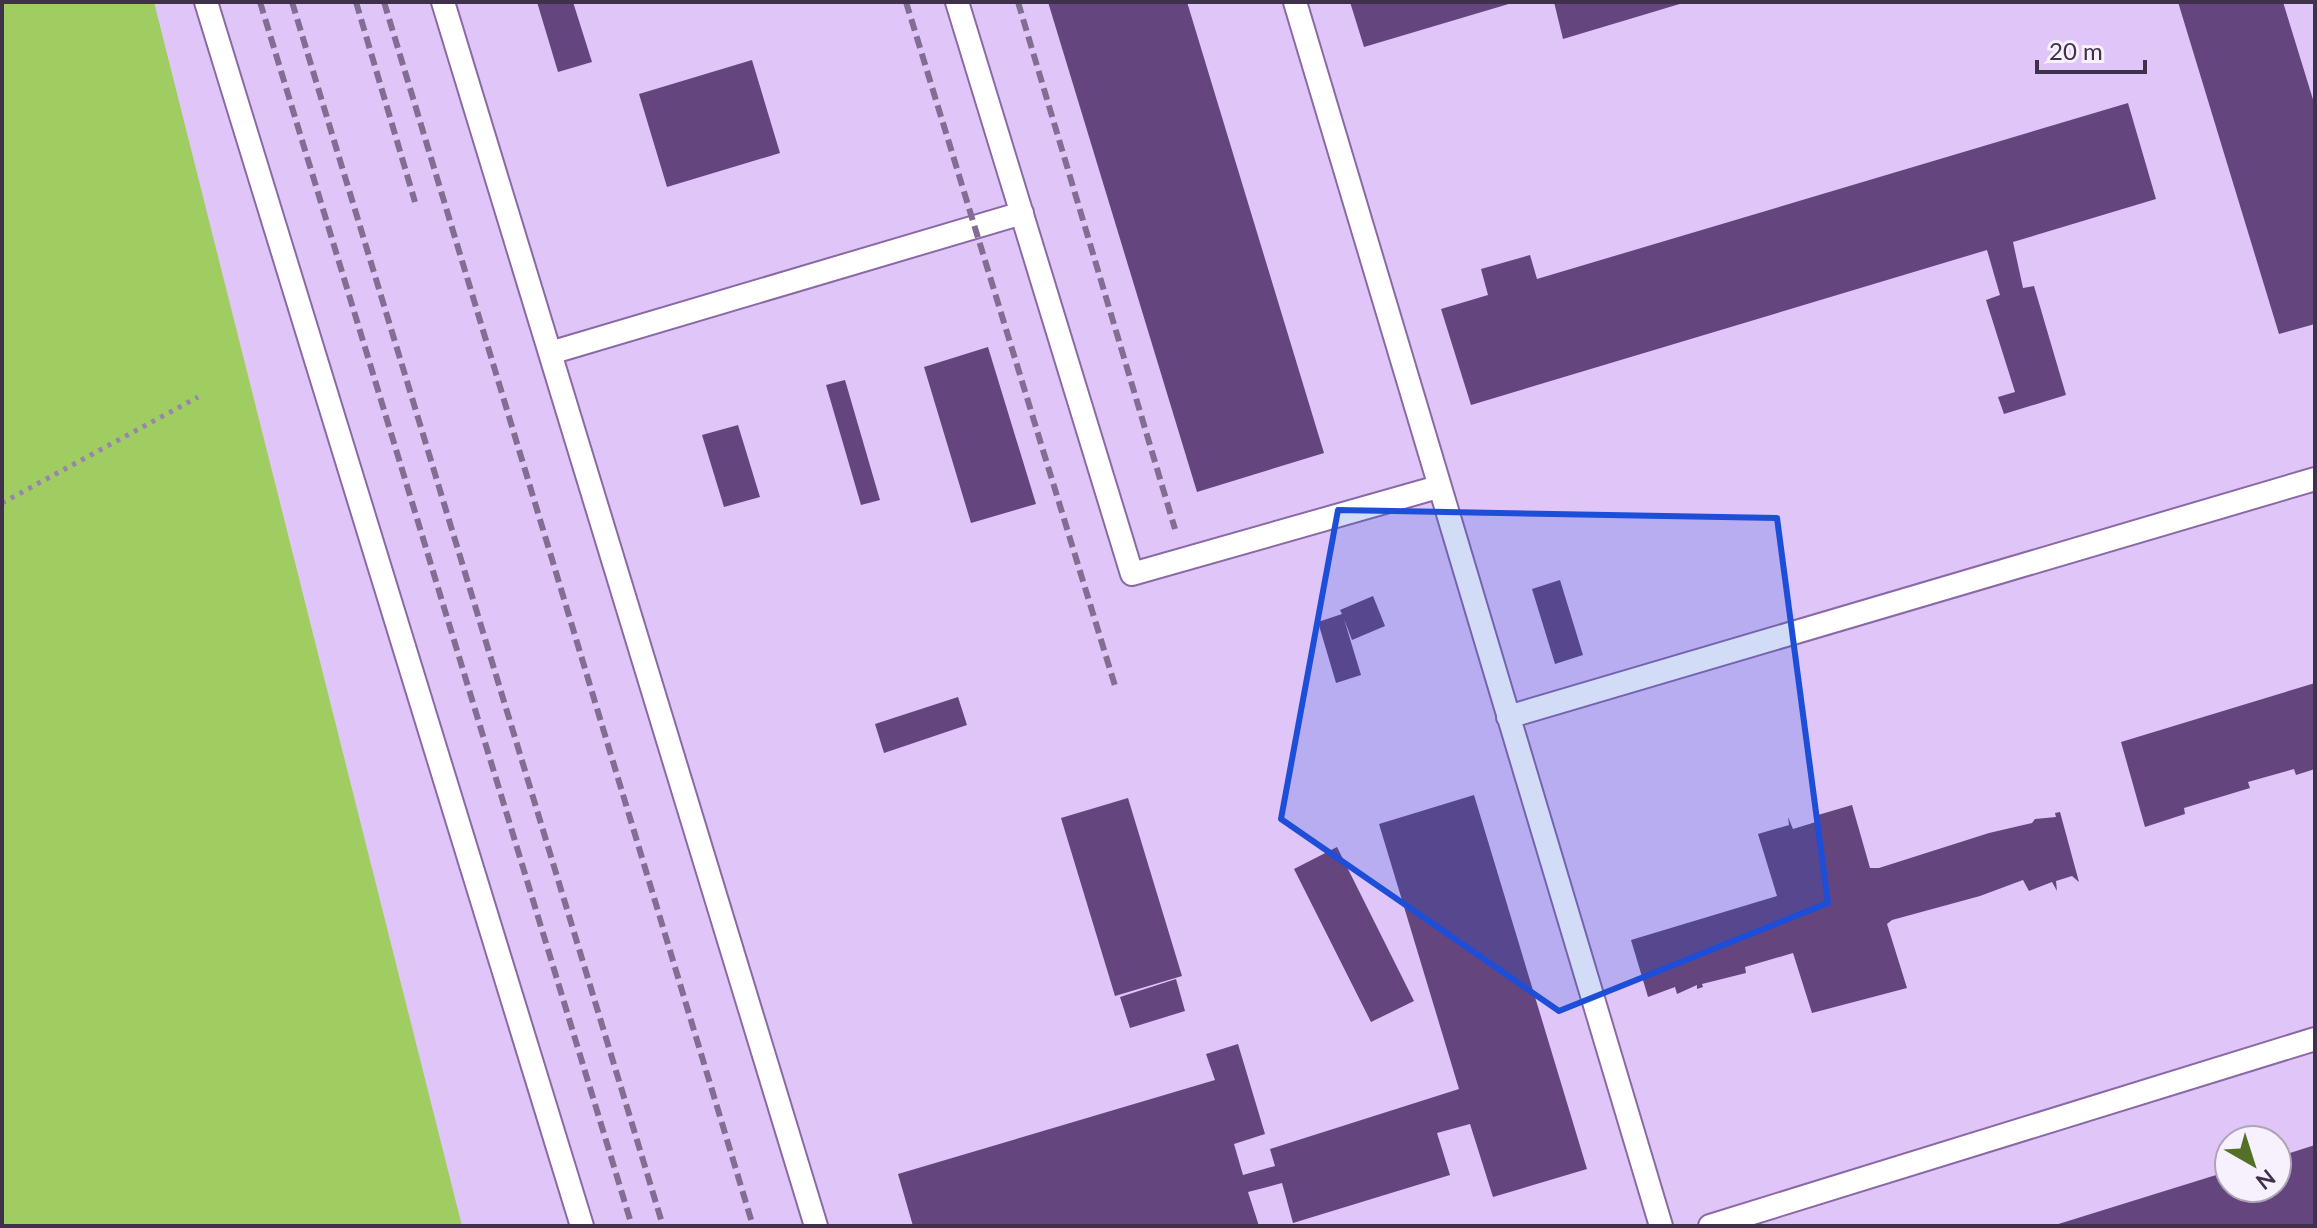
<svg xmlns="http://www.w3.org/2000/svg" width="2317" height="1228" font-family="Lato,sans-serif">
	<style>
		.green { fill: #a0cd62 }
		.building { fill: #65457e }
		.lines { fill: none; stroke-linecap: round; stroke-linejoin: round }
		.lane-casing { stroke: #8a69a5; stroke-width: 26 }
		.path { stroke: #9984ac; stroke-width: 5; stroke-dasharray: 4 6; stroke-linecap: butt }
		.lane { stroke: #fff; stroke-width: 22 }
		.rail { stroke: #816e92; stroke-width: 6; stroke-dasharray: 12 6; stroke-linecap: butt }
		.marked { fill: #1d4ed8; fill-opacity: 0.2; stroke: #1d4ed8; stroke-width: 6; stroke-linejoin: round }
	</style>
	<rect width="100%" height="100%" fill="#e0c5f9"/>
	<!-- green -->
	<path class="green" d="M 2,2 L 154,2 L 462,1226 L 2,1226 Z"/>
	<!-- building -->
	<path class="building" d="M 537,2 L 573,2 L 592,62 L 558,72 Z
		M 1048,2 L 1187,2 L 1324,453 L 1197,492 Z
		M 1350,2 L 1512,2 L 1512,3 L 1364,47 Z
		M 1554,2 L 1683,2 L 1683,3 L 1563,39 Z
		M 2178,2 L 2283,2 L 2315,106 L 2315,324 L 2279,334 Z
		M 752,60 L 780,153 L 667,187 L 639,94 Z
		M 2128,103 L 2156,199 L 2013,242 L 2023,288 L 2034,286 L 2066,395 L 2004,414 L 1998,397 L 2015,392 L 1986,300 L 2000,295 L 1987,250 L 1471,405 L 1441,309 L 1488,295 L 1481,269 L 1530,255 L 1537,279 Z
		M 988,347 L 1036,504 L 971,523 L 924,367 Z
		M 845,380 L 880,500 L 861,505 L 826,385 Z
		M 738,425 L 760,497 L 724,507 L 702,435 Z
		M 1560,580 L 1583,655 L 1555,664 L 1532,589 Z
		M 1373,596 L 1385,626 L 1352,640 L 1344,619 L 1361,675 L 1336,683 L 1318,622 L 1342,614 L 1340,610 Z
		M 2315,683 L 2315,769 L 2296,775 L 2294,769 L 2248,782 L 2250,788 L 2184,808 L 2185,814 L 2145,827 L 2121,742 Z
		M 958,697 L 967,725 L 884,753 L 875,724 Z
		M 1474,795 L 1587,1169 L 1493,1197 L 1470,1124 L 1437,1133 L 1450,1175 L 1293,1223 L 1282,1183 L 1248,1192 L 1259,1226 L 913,1226 L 898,1174 L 1215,1080 L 1206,1054 L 1238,1044 L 1265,1134 L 1234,1144 L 1243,1175 L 1275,1166 L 1270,1149 L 1459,1089 L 1379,824 Z
		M 1128,798 L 1182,976 L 1115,996 L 1061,818 Z
		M 1852,805 L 1870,868 L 1879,868 L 1989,833 L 2032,823 L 2035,819 L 2056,817 L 2055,813 L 2060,812 L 2079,882 L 2072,876 L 2056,881 L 2057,891 L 2052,882 L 2029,891 L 2023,880 L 1980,896 L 1892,920 L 1887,924 L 1907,988 L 1812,1013 L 1793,953 L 1745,967 L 1746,973 L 1702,984 L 1703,987 L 1697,989 L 1697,985 L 1677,994 L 1675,987 L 1648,997 L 1631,940 L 1777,896 L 1758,834 L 1789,825 L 1788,817 L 1793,829 L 1819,821 L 1818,815 Z
		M 1337,847 L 1414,1001 L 1371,1022 L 1294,869 Z
		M 1176,979 L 1185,1011 L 1130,1028 L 1120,997 Z
		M 2315,1145 L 2315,1226 L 2052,1226 L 2229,1171 L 2229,1188 L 2277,1188 L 2277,1157 Z"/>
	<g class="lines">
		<!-- lane casing -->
		<g class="lane-casing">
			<path id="lane" d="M 206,2 L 582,1226
				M 443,2 L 816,1226
				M 957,2 L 1132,574 L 1438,487
				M 1295,2 L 1661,1226
				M 550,353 L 1022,213
				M 1508,717 L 2315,479
				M 1710,1226 L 2315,1039"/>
		</g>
		<!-- path -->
		<path class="path" d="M 2,503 L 198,397"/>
		<!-- lane -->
		<use href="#lane" class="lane"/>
		<!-- rail -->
		<path class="rail" d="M 260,2 L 632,1226
			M 292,2 L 663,1226
			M 356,2 L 415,202
			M 384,2 L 753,1226
			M 906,2 L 1116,689
			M 1018,2 L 1175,529"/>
	</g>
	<!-- marked area -->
	<path class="marked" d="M 1338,510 L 1777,518 L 1828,903 L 1559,1011 L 1281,819 Z"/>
	<!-- border -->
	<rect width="2317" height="1228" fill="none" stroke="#3f314b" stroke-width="8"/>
	<!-- north arrow -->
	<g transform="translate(2253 1164) rotate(141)"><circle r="38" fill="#f7f0fd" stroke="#ada4b6" stroke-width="2"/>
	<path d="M0-6L14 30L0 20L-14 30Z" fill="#527026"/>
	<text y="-12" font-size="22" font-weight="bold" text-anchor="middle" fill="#3f314b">N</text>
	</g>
	<!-- scale -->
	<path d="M2037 60v12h108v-12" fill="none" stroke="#3f314b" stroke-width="4"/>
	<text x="2049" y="60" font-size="24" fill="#3f314b" stroke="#f7f0fd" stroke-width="6" paint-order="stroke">20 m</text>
</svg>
